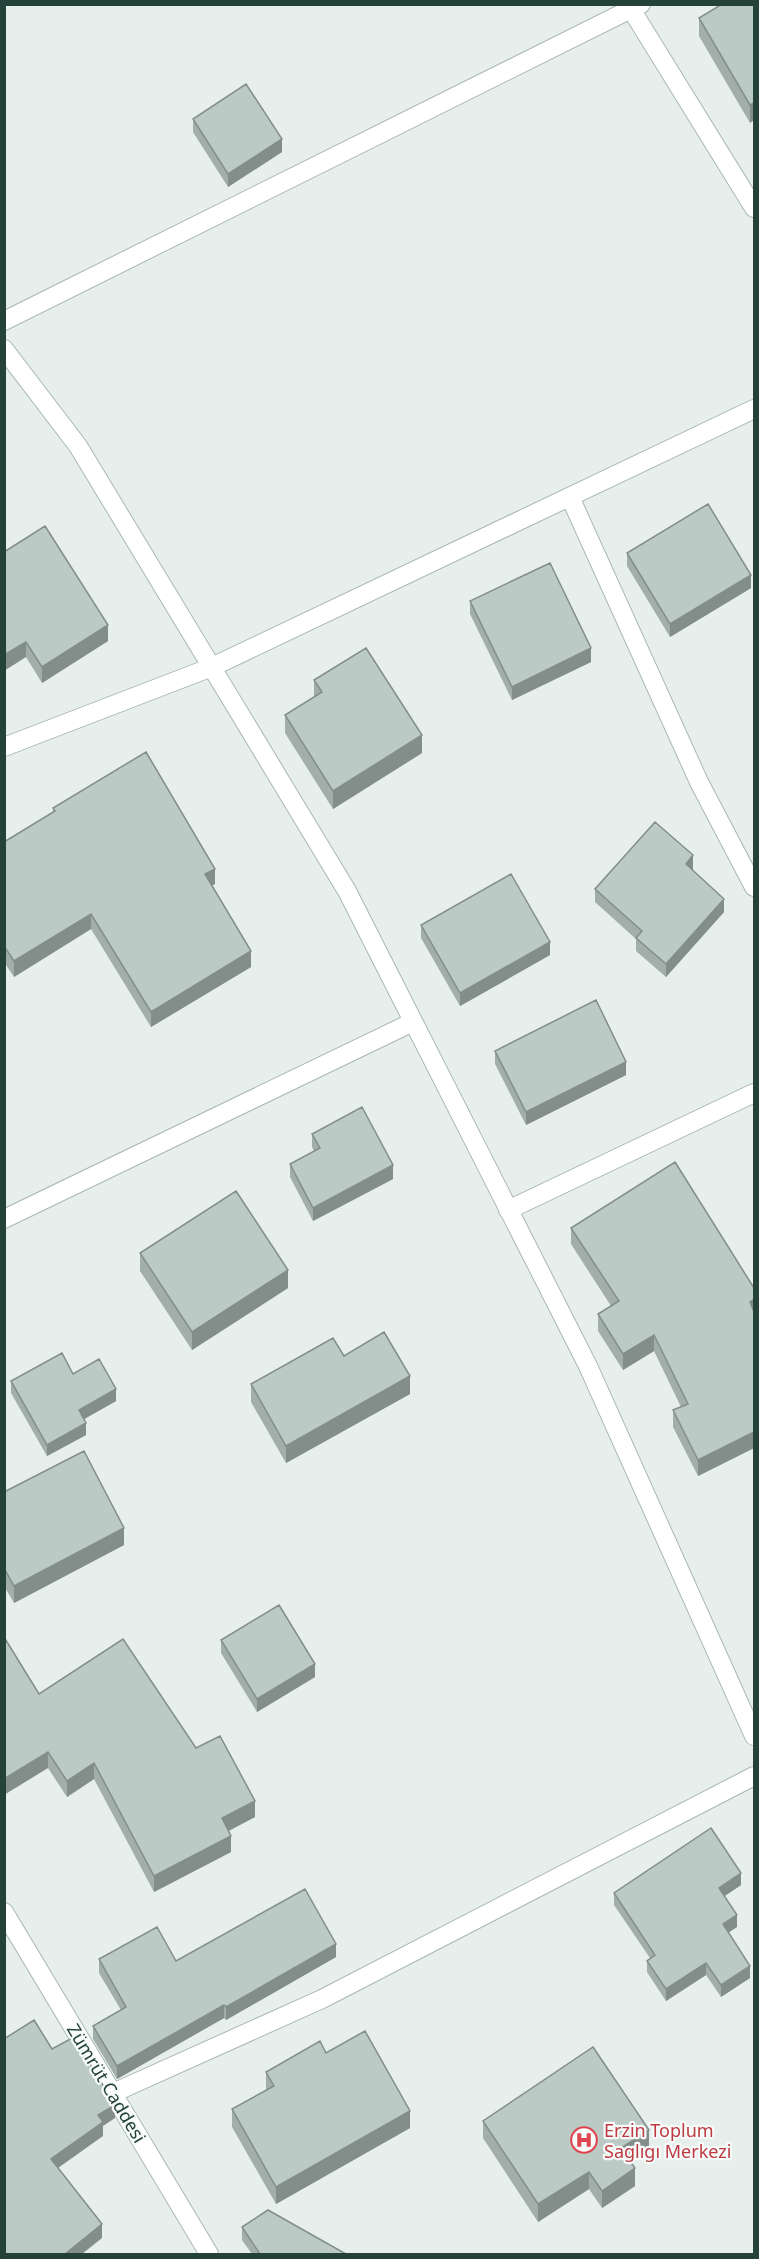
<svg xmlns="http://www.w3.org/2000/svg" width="759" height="2259" font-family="'Noto Sans',sans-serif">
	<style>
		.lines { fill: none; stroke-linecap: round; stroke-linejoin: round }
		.minor-casing { stroke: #a8b8b2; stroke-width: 20 }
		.minor { stroke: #fff; stroke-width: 18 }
		.wall { fill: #a1aea9 }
		.shaded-wall { fill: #838d89 }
		.building { fill: #bbcac4; stroke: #838d89; stroke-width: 1.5 }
		.labels { text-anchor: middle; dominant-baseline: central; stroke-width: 4.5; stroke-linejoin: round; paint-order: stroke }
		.street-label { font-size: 18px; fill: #24423a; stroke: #f7fbf9 }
		.health-label { font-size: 18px; fill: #be3a42; stroke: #f7fbf9; text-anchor: start }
	</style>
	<rect width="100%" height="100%" fill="#e6efeb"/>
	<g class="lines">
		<!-- minor casing -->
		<g class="minor-casing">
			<path id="minor" d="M 631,9 L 754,208
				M 4,321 L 641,4
				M 4,349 L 78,446 L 347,891 L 588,1366 L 754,1736
				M 570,497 L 699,782 L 754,887
				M 4,747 L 212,667 L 754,409
				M 508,1210 L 754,1093
				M 4,1219 L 413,1022
				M 4,1912 L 209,2254
				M 113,2093 L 322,1999 L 754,1776"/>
		</g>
		<!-- minor -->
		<use href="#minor" class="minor"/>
	</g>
	<!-- wall -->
	<path class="wall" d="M 754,4 L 750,123 L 699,36 L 699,18 Z
		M 193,119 L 282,152 L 228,187 L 193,132 Z
		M 4,552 L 108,641 L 42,683 L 26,657 Z
		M 627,553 L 751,588 L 670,637 L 627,566 Z
		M 470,601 L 591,662 L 512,700 L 470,614 Z
		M 314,680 L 422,753 L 333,809 L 285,733 L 285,715 L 314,697 Z
		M 53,808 L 215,884 L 212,885 L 251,967 L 151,1027 L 91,929 L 14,977 L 4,962 L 4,842 L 53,812 Z
		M 693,869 L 692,870 L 724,912 L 666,977 L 636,951 L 636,939 L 595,902 L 595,889 Z
		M 421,925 L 550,955 L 460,1006 L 421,938 Z
		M 495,1051 L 626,1075 L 526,1125 L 495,1064 Z
		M 312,1134 L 393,1179 L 313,1221 L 290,1177 L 290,1164 L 314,1151 L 312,1147 Z
		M 571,1228 L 754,1288 L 754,1448 L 698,1476 L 673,1427 L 673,1410 L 681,1407 L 654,1351 L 623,1370 L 598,1331 L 598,1314 L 611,1306 L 571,1244 Z
		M 140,1253 L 288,1288 L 192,1350 L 140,1271 Z
		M 344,1356 L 410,1394 L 286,1463 L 251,1402 L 251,1384 Z
		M 11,1381 L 116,1401 L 84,1419 L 86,1435 L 47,1456 L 11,1393 Z
		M 4,1492 L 124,1545 L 14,1603 L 4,1586 Z
		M 221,1640 L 315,1677 L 257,1712 L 221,1653 Z
		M 39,1694 L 196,1748 L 255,1817 L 229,1831 L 231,1852 L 154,1892 L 94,1779 L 67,1797 L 48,1768 Z
		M 741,1885 L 724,1896 L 737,1927 L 728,1933 L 750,1978 L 721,1997 L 706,1975 L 666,2001 L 647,1972 L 647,1961 L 650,1958 L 614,1905 L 614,1893 Z
		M 336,1957 L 226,2020 L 224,2018 L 117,2079 L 93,2039 L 93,2026 L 121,2010 L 99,1973 L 99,1959 L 176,1961 Z
		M 326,2053 L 410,2128 L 276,2204 L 232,2127 L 232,2109 L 266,2090 L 266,2072 Z
		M 483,2121 L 649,2148 L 630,2161 L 635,2186 L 602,2208 L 589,2189 L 538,2222 L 483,2138 Z
		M 242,2227 L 346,2254 L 252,2254 L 242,2240 Z"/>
	<!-- shaded-wall -->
	<path class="shaded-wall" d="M 754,103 L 754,120 L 750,123 L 750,105 Z
		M 282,139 L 282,152 L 228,187 L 228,174 Z
		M 751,575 L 751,588 L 670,637 L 670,624 Z
		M 108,625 L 108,641 L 42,683 L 42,667 Z
		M 26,642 L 26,657 L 4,671 L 4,655 Z
		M 591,648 L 591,662 L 512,700 L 512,687 Z
		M 422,735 L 422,753 L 333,809 L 333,791 Z
		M 693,855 L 693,869 L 686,877 L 686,864 Z
		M 215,869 L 215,884 L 205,889 L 205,874 Z
		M 724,899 L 724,912 L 666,977 L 666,964 Z
		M 91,914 L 91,929 L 14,977 L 14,961 Z
		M 550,942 L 550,955 L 460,1006 L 460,993 Z
		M 251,951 L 251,967 L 151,1027 L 151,1012 Z
		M 626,1062 L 626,1075 L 526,1125 L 526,1112 Z
		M 393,1165 L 393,1179 L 313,1221 L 313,1208 Z
		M 288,1270 L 288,1288 L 192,1350 L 192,1332 Z
		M 754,1299 L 754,1315 L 750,1302 Z
		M 654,1335 L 654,1351 L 623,1370 L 623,1354 Z
		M 410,1376 L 410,1394 L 286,1463 L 286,1446 Z
		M 116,1389 L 116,1401 L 79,1422 L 79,1410 Z
		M 86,1423 L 86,1435 L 47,1456 L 47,1445 Z
		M 754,1432 L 754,1448 L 698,1476 L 698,1460 Z
		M 124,1528 L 124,1545 L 14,1603 L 14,1586 Z
		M 315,1664 L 315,1677 L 257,1712 L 257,1699 Z
		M 48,1752 L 48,1768 L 4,1795 L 4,1779 Z
		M 94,1763 L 94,1779 L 67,1797 L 67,1781 Z
		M 255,1801 L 255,1817 L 222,1834 L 222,1818 Z
		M 231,1836 L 231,1852 L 154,1892 L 154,1876 Z
		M 741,1873 L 741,1885 L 719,1900 L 719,1888 Z
		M 737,1915 L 737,1927 L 723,1936 L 723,1924 Z
		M 336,1944 L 336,1957 L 226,2020 L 226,2007 Z
		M 706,1963 L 706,1975 L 666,2001 L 666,1989 Z
		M 750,1966 L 750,1978 L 721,1997 L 721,1985 Z
		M 224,2005 L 224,2018 L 117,2079 L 117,2066 Z
		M 115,2105 L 115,2118 L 103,2126 L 103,2136 L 51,2173 L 51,2159 L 98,2115 Z
		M 410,2111 L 410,2128 L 276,2204 L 276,2187 Z
		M 649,2130 L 649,2148 L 621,2166 L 621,2148 Z
		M 635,2168 L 635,2186 L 602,2208 L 602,2191 Z
		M 589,2172 L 589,2189 L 538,2222 L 538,2204 Z
		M 102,2224 L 102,2238 L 82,2254 L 65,2254 Z"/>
	<!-- building -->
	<path class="building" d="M 722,4 L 754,4 L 754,103 L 750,105 L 699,18 Z
		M 246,84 L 282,139 L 228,174 L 193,119 Z
		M 708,504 L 751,575 L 670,624 L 627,553 Z
		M 45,526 L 108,625 L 42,667 L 26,642 L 4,655 L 4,552 Z
		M 550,563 L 591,648 L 512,687 L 470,601 Z
		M 366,648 L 422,735 L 333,791 L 285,715 L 322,692 L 314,680 Z
		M 146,752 L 215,869 L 205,874 L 251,951 L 151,1012 L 91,914 L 14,961 L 4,946 L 4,842 L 55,811 L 53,808 Z
		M 655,822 L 693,855 L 686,864 L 724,899 L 666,964 L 636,938 L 642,931 L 595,889 Z
		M 511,874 L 550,942 L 460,993 L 421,925 Z
		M 596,1000 L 626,1062 L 526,1112 L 495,1051 Z
		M 362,1107 L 393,1165 L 313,1208 L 290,1164 L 320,1148 L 312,1134 Z
		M 675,1162 L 754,1288 L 754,1299 L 750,1302 L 754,1312 L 754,1432 L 698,1460 L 673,1410 L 688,1404 L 654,1335 L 623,1354 L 598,1314 L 619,1301 L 571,1228 Z
		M 236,1191 L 288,1270 L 192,1332 L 140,1253 Z
		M 384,1332 L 410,1376 L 286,1446 L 251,1384 L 333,1338 L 344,1356 Z
		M 62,1353 L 73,1374 L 99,1359 L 116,1389 L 79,1410 L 86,1423 L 47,1445 L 11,1381 Z
		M 84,1451 L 124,1528 L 14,1586 L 4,1568 L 4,1492 Z
		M 279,1605 L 315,1664 L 257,1699 L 221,1640 Z
		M 4,1637 L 39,1694 L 123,1639 L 196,1748 L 220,1736 L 255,1801 L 222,1818 L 231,1836 L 154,1876 L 94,1763 L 67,1781 L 48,1752 L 4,1779 Z
		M 711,1828 L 741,1873 L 719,1888 L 737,1915 L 723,1924 L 750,1966 L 721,1985 L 706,1963 L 666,1989 L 647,1961 L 655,1955 L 614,1893 Z
		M 305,1889 L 336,1944 L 226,2007 L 224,2005 L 117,2066 L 93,2026 L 126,2007 L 99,1959 L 157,1927 L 176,1961 Z
		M 34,2020 L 52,2049 L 74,2037 L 115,2105 L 98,2115 L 103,2122 L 51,2159 L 102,2224 L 65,2254 L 4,2254 L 4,2039 Z
		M 365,2031 L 410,2111 L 276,2187 L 232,2109 L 274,2086 L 266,2072 L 320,2041 L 326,2053 Z
		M 593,2047 L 649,2130 L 621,2148 L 635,2168 L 602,2191 L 589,2172 L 538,2204 L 483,2121 Z
		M 268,2210 L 346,2254 L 260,2254 L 242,2227 Z"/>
	<!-- icons -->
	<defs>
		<g id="hospital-ring" transform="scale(1.35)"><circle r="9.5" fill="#f7fbf9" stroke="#e0444e" stroke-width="1.5"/><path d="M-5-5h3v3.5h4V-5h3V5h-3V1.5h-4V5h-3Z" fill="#e0444e"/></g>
	</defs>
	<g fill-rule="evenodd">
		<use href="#hospital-ring" x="584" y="2140"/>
	</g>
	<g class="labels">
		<!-- street labels -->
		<g class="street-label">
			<text transform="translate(107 2083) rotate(59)">Zümrüt Caddesi</text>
		</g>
		<!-- health labels -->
		<g class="health-label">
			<text x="604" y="2130">Erzin Toplum<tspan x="604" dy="21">Saglıgı Merkezi</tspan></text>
		</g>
	</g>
	<!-- border -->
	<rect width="759" height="2259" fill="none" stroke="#24423a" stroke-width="12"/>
</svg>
